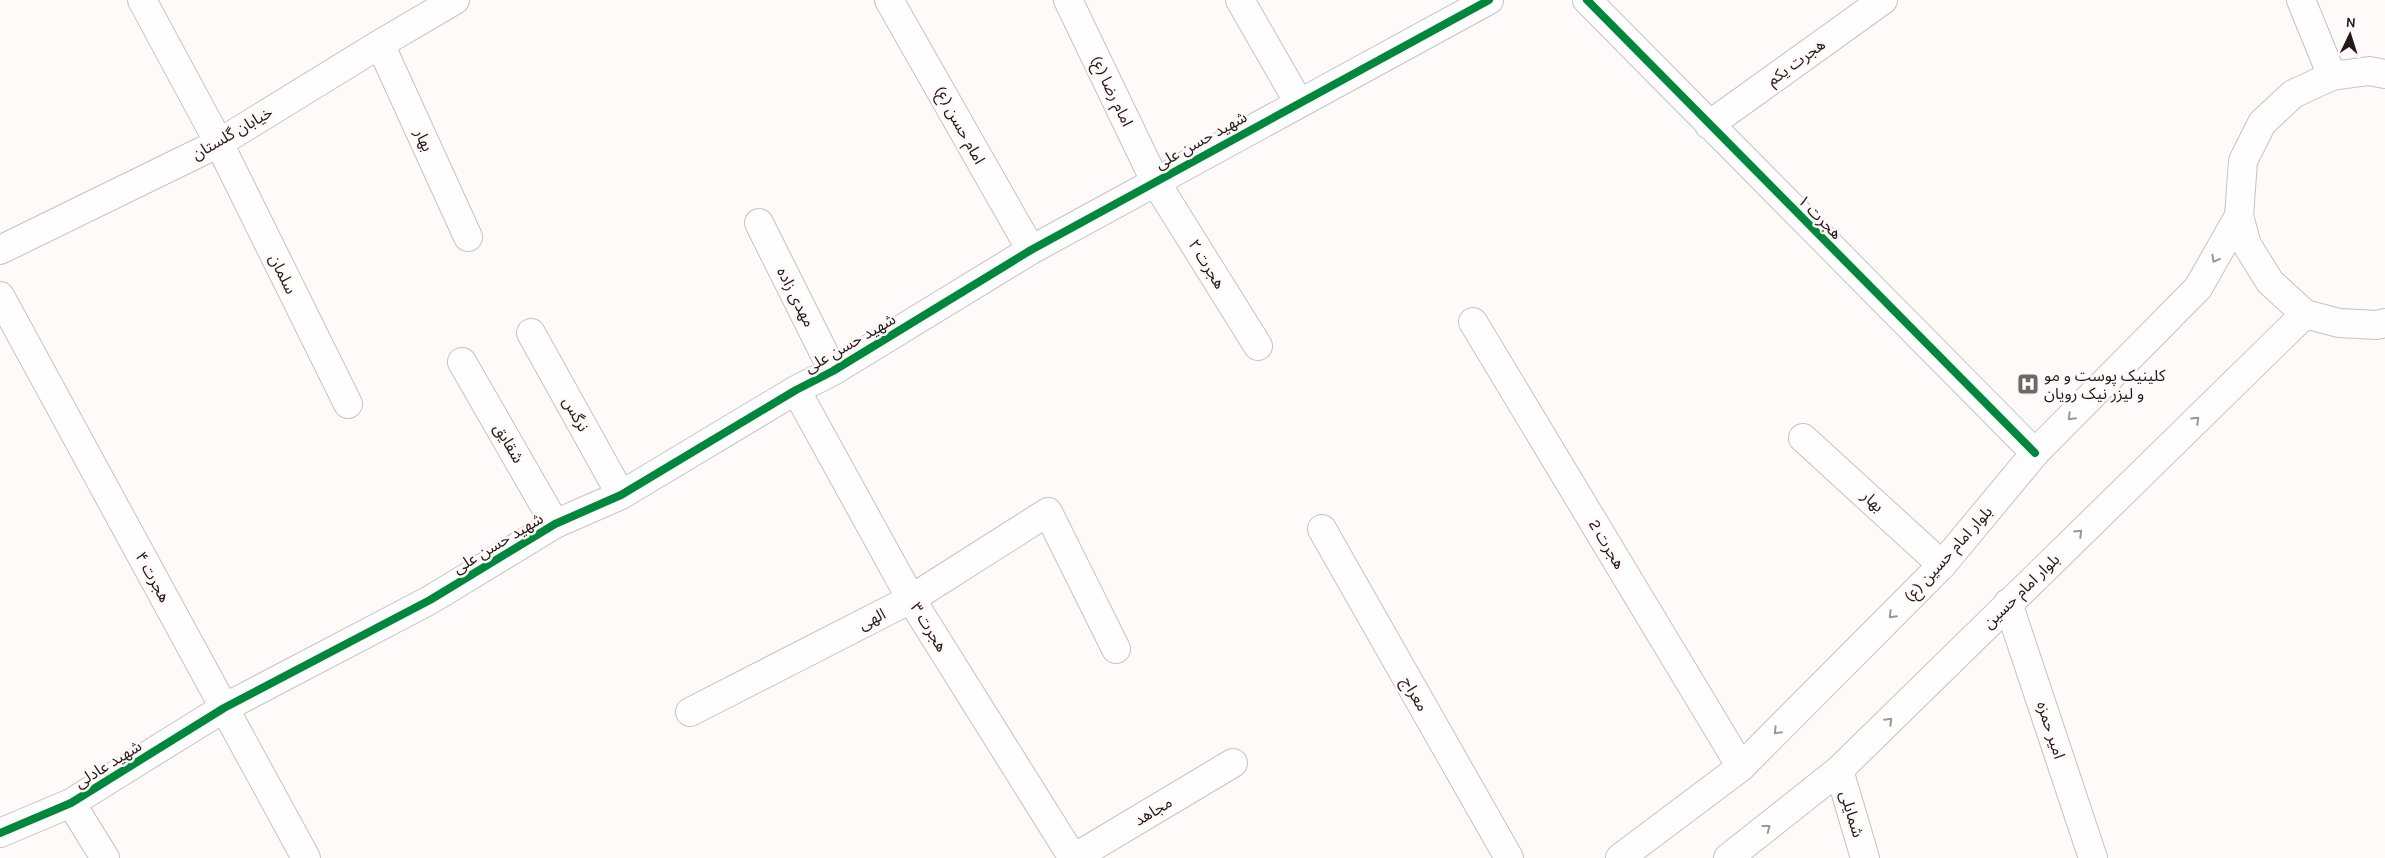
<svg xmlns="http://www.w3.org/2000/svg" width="2385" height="858" font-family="Karla,'Noto Sans Arabic',sans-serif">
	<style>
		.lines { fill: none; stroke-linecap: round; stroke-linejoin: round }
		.street-casing { stroke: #c8c2c0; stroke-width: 30 }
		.secondary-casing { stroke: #c8c2c0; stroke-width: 30 }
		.street { stroke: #fffefe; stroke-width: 28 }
		.secondary { stroke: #fffefe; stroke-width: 28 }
		.cycleway-casing { stroke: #fef9f8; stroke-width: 11 }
		.cycleway { stroke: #00873e; stroke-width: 8 }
		.oneway { stroke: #9c9796 }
		.labels { text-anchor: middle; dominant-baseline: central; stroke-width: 5; stroke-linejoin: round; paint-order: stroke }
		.street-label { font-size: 16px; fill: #231a18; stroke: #fef9f8 }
		.poi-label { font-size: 16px; fill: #231a18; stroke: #fef9f8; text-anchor: start }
	</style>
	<rect width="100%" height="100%" fill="#fdfaf9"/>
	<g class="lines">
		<!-- street casing -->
		<g class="street-casing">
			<path id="street" d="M 142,0 L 219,143 L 348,404
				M 889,0 L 1031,250
				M 1068,0 L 1155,181 L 1258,346
				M 1240,0 L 1299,103
				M 1587,0 L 2035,453
				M 380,44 L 468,237
				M 1709,125 L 1883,0
				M 759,223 L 833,371
				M 0,250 L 219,143 L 380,44 L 455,0
				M 1473,322 L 1741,767
				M 531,333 L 621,495
				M 462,362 L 555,524
				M 796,390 L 911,599 L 1073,858
				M 1803,438 L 1942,565
				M 1322,529 L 1509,858
				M 2008,603 L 2093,858
				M 690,712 L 911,599 L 1048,512 L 1116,649
				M 1839,770 L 1865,858
				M 71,803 L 105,858
				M 0,833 L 71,803 L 224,708 L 430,600 L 555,524 L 621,495 L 796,390 L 833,371 L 1031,250 L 1489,0
				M 1074,858 L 1233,763"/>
		</g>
		<!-- secondary casing -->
		<g class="secondary-casing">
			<path id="secondary" d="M 2301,0 L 2332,76
				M 2385,74 L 2369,71 L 2332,76 L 2293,94 L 2262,123 L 2243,161 L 2239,216 L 2247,245 L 2270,282 L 2305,314 L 2339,323 L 2377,325 L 2385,323
				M 0,296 L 306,858
				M 1620,858 L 1741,767 L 1942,565 L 2035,453 L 2198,288 L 2239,216
				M 1728,858 L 1839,770 L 2305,314"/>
		</g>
		<!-- street -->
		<use href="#street" class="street"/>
		<!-- secondary -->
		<use href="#secondary" class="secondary"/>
		<!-- cycleway casing -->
		<g class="cycleway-casing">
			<path id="cycleway" d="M 1587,0 L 2035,453
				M 0,833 L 71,803 L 224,708 L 430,600 L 555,524 L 621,495 L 796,390 L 833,371 L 1031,250 L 1489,0"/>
		</g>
		<!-- cycleway -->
		<use href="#cycleway" class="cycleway"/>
	</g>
	<!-- one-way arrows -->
	<defs><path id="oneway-chevron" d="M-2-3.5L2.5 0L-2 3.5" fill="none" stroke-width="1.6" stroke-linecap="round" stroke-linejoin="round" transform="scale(1.25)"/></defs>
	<g class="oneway">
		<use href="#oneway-chevron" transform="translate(2215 259) rotate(119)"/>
		<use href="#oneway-chevron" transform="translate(2071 417) rotate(135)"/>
		<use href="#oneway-chevron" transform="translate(2196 420) rotate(-44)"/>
		<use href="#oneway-chevron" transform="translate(2079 533) rotate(-44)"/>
		<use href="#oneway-chevron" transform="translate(1892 615) rotate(135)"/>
		<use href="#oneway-chevron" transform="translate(1889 721) rotate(-45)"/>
		<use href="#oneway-chevron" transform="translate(1777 731) rotate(135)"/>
		<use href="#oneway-chevron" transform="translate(1767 828) rotate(-38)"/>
	</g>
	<!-- icons -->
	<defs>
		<g id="hospital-square" transform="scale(1.125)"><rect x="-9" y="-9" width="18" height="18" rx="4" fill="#6f6867" stroke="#fef9f8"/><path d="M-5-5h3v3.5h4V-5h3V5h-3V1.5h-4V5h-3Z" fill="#fff"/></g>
	</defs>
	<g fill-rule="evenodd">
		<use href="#hospital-square" x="2028" y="384"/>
	</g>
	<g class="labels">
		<!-- street labels -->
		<g class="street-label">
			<text transform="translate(1796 62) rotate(-36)">هجرت یکم</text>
			<text transform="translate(1112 91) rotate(64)">امام رضا (ع)</text>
			<text transform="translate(960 125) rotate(61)">امام حسن (ع)</text>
			<text transform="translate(232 133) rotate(-30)">خیابان گلستان</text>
			<text transform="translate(424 140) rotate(65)">بهار</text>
			<text transform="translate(1201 140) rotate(-29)">شهید حسن علی</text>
			<text transform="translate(1820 217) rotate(45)">هجرت ۱</text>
			<text transform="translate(1207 264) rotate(58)">هجرت ۲</text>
			<text transform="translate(283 274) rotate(64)">سلمان</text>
			<text transform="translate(796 297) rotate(63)">مهدی زاده</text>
			<text transform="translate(850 343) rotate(-30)">شهید حسن علی</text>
			<text transform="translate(576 414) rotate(61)">نرگس</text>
			<text transform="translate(509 443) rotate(60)">شقایق</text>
			<text transform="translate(1873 501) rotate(43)">بهار</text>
			<text transform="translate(498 543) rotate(-31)">شهید حسن علی</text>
			<text transform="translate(1607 544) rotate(59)">هجرت 2</text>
			<text transform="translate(1948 554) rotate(-48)">بلوار امام حسین (ع)</text>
			<text transform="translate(153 577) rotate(61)">هجرت ۴</text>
			<text transform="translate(2021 591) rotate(-44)">بلوار امام حسین</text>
			<text transform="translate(872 619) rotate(-27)">الهی</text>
			<text transform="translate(929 627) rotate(58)">هجرت ۳</text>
			<text transform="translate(1415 694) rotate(60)">معراج</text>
			<text transform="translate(2051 730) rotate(72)">امیر حمزه</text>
			<text transform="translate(108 764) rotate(-32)">شهید عادلی</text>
			<text transform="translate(1153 811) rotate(-31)">مجاهد</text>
			<text transform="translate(1852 814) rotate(73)">شمایلی</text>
		</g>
		<!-- poi labels -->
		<g class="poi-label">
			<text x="2044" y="375">کلینیک پوست و مو<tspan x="2044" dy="18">و لیزر نیک رویان</tspan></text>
		</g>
	</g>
	<!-- north arrow -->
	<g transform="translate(2350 35) rotate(4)" stroke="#fef9f8" stroke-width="4" paint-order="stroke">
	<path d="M0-4L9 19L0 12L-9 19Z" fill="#231a18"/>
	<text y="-8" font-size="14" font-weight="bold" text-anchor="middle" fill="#231a18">N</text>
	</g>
</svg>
